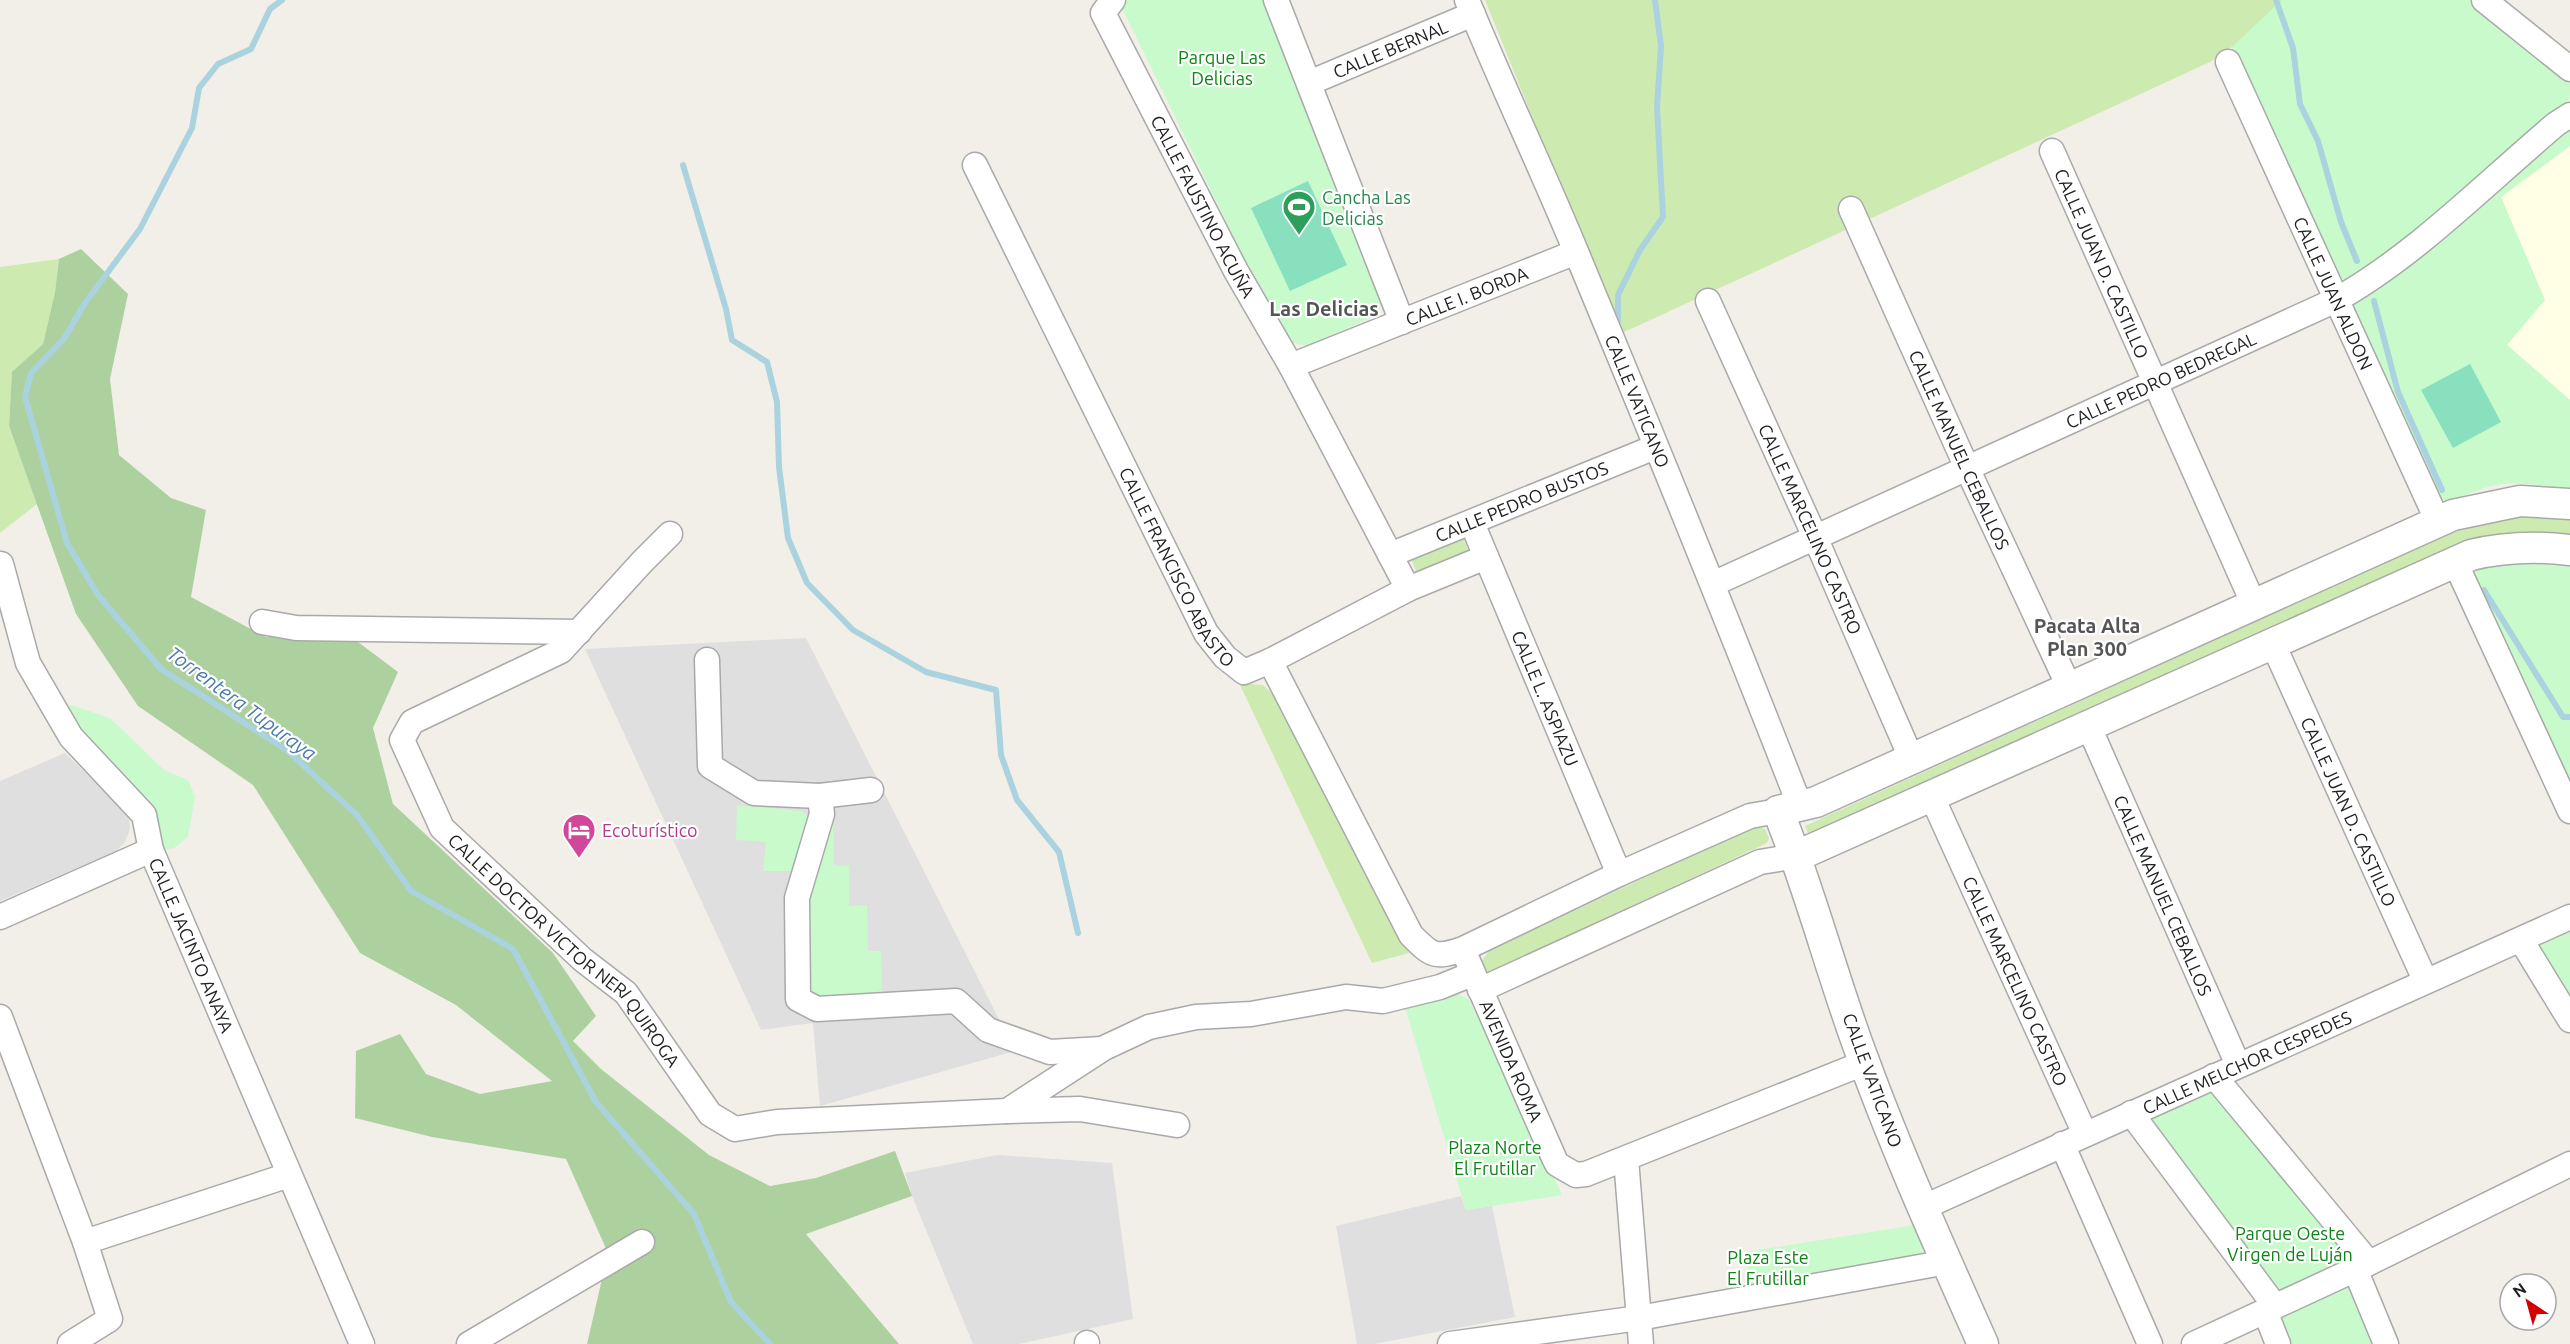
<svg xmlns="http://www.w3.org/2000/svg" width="2570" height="1344" font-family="Ubuntu,sans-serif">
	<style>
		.residential { fill: #e0dfdf }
		.education { fill: #ffffe5 }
		.grass { fill: #cdebb0 }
		.forest { fill: #add19e }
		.park { fill: #c8facc }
		.pitch { fill: #88e0be }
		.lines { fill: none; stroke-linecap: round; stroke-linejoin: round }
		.stream { stroke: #aad3df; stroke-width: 6 }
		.minor-casing { stroke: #a9a9a9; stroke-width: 27 }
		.tertiary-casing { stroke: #a9a9a9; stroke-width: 33 }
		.minor { stroke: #fff; stroke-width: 24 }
		.tertiary { stroke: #fff; stroke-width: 30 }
		.labels { text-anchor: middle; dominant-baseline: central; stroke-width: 4.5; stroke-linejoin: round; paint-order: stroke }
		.street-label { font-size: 18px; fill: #222; stroke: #fff }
		.park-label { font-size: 18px; fill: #0c8416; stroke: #fff }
		.leisure-label { font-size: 18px; fill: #27864d; stroke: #fff; text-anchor: start }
		.hotel-label { font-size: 18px; fill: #b23c85; stroke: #fff; text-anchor: start }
		.neighbourhood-label { font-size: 20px; font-weight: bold; fill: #555; stroke: #fff }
		.water-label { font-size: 20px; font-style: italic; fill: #4a7aab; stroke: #fff }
	</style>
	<rect width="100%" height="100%" fill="#f2efe9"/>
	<!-- residential -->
	<path class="residential" d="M 806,638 L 1015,1051 L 820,1106 L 813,1023 L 761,1030 L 585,649 Z
		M 65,753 L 129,815 L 130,829 L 125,842 L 116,851 L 0,901 L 0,781 Z
		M 997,1155 L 1112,1163 L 1133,1319 L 1019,1344 L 973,1344 L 912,1196 L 905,1173 Z
		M 1461,1196 L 1466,1210 L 1492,1206 L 1515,1317 L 1374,1344 L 1357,1344 L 1336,1226 Z"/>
	<!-- education -->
	<path class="education" d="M 2570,146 L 2570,400 L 2507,345 L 2501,197 Z"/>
	<!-- grass -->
	<path class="grass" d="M 1485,0 L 2468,0 L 2570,85 L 2569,99 L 2337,279 L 2232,47 L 2210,62 L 1620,334 Z
		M 59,259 L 55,292 L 43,344 L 12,373 L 9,426 L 37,504 L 0,533 L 0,267 Z
		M 2512,515 L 2570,517 L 2570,538 L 2550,534 L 2488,535 L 1812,842 L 1805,826 L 2438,539 L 2477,523 Z
		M 1462,536 L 1469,552 L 1417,574 L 1411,558 Z
		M 1239,683 L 1263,685 L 1280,701 L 1409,953 L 1372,963 Z
		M 1754,826 L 1765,829 L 1769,838 L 1767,843 L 1489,972 L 1485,971 L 1481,962 L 1489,951 Z"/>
	<!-- forest -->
	<path class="forest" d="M 81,249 L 128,294 L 110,379 L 119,455 L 171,498 L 206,510 L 191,597 L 266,637 L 346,633 L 398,672 L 373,728 L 393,804 L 553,953 L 596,1016 L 573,1041 L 601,1069 L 709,1155 L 770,1186 L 816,1178 L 895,1151 L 912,1196 L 806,1234 L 899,1344 L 587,1344 L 608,1253 L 566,1159 L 432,1137 L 355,1118 L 356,1051 L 400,1034 L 426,1074 L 480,1094 L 552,1081 L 456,1005 L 360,953 L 253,785 L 138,706 L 76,614 L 9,426 L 12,372 L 43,344 L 55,292 L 59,259 Z"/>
	<!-- park -->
	<path class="park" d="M 1126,0 L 1263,0 L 1382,296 C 1382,308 1379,312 1370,318 L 1308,346 L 1289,342 L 1277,326 L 1121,6 Z
		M 2282,0 L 2468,0 L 2566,77 L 2570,85 L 2569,99 L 2425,224 L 2350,279 L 2337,279 L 2232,47 Z
		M 2570,127 L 2570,146 L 2501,197 L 2545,300 L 2507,345 L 2570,400 L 2570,489 C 2546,486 2520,481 2496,485 C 2474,489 2461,501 2438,500 L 2353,317 L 2353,303 Z
		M 2488,562 L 2570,566 L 2570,786 L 2470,570 Z
		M 71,705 L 110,718 L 164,770 L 188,780 L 195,796 L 188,837 L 174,848 L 164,850 L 159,825 L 143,797 L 64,709 Z
		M 737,805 L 802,811 L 811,819 L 792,871 L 763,871 L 766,842 L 736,840 Z
		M 833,816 L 834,865 L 849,866 L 849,906 L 867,905 L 868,951 L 881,951 L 882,993 L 826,998 L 809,991 L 808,901 Z
		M 2570,917 L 2570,1007 L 2532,938 Z
		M 1455,992 L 1469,1000 L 1477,1015 L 1562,1195 L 1466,1210 L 1405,1007 Z
		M 2206,1091 L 2216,1095 L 2348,1255 L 2345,1262 L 2286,1289 L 2278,1289 L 2273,1285 L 2153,1122 L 2154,1116 Z
		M 1915,1225 L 1923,1242 L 1922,1253 L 1911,1262 L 1752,1288 L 1745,1252 Z
		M 2350,1285 L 2373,1344 L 2289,1344 L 2281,1324 L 2283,1314 Z"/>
	<!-- pitch -->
	<path class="pitch" d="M 1308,181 L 1347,265 L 1290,291 L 1251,208 Z
		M 2470,364 L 2501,422 L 2453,448 L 2421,390 Z"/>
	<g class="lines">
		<!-- stream -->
		<path class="stream" d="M 282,0 L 270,9 L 251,49 L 218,64 L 199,88 L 192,128 L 140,229 L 85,303 L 64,339 L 31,373 L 25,397 L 67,543 L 98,595 L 161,669 L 288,751 L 357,815 L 411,891 L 513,949 L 596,1102 L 694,1214 L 731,1302 L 770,1344
			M 2276,0 L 2293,48 L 2300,104 L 2318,141 L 2341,222 L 2357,261
			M 683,165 L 726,309 L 732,340 L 767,362 L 777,402 L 779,467 L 788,538 L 807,583 L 853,630 L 926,672 L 996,690 L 1001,755 L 1017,800 L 1059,852 L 1078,933
			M 2374,301 L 2398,392 L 2442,490
			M 1618,321 L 1618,295 L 1640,250 L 1663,217 L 1657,107 L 1661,46 L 1655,0
			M 2484,590 L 2563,717 L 2570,717"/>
		<!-- minor casing -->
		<g class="minor-casing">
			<g id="minor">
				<path id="s1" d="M 1113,0 L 1103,13 L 1236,271 L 1291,366 L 1408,589"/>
				<path d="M 1276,0 L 1402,322"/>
				<path id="s2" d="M 1467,0 C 1502,86 1542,169 1577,254 C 1653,437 1728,621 1800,806"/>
				<path d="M 2484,0 L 2570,69"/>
				<path id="s3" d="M 2228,62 L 2438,522"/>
				<path id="s4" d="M 1309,83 L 1473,14"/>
				<path id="s5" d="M 2052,151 L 2254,605"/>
				<path id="s6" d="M 975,165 L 1206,633 L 1225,657 L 1244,672 L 1270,661 L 1408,589 L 1486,557"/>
				<path id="s7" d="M 1851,209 L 1967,468 L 2070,689"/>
				<path id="s8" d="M 1708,301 L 1815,537 L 1912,760"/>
				<path id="s9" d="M 1291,366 L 1576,252"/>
				<path id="s10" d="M 1472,523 L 1619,874"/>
				<path id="s11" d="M 670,534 L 642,562 L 561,651 L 412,722 L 402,740 L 442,828 L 583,960 L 626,993 L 710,1114 L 735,1129 L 777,1122 L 1007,1111 L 1104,1048 L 1149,1027 L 1196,1017 L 1251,1014 L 1346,997 L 1383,1001 L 1440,987 L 1472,974"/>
				<path id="s12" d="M 1390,555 L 1655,447"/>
				<path d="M 2455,562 L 2570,811"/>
				<path id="s13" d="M 1,564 L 28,663 L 71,737 L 144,815 L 151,850 L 362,1344"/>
				<path id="s14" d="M 1713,584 L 2336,300 C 2416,255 2486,183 2556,124 L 2570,115"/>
				<path d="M 262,622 L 296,628 L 579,632"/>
				<path id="s15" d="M 2273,644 L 2425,980"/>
				<path d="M 707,660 L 710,766 L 754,793 L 820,796 L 871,790"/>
				<path d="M 1270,661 L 1411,935 C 1431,955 1434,959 1463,949 L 1619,874 L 1750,816 L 1778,811"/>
				<path id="s16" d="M 2089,727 L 2238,1065"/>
				<path d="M 820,796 L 822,814 L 797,898 L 798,999 L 817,1009 L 956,1001 L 988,1030 L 1050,1052 L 1102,1049"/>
				<path id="s17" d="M 1932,797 L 2085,1134"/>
				<path d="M 0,917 L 151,850"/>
				<path d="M 2521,940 L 2570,1020"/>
				<path id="s18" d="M 1467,959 L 1554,1158 L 1557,1164 L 1567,1170 L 1576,1175 L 1586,1174 L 1864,1063"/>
				<path d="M 1480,990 L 1760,862 L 1797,856"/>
				<path d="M 0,1017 L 85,1242 L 110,1319 L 70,1344"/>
				<path d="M 2214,1076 L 2369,1263"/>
				<path d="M 1007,1111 L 1080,1109 L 1177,1125"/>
				<path d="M 2131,1113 L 2275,1306"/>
				<path d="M 2062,1144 L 2150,1344"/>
				<path d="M 1626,1159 L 1641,1344"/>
				<path id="s19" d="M 1922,1208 L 2570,917"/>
				<path d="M 85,1242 L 289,1175"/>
				<path d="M 2355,1269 L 2386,1344"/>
				<path d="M 2265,1311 L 2278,1344"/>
				<path d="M 1087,1343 L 1087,1344"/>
				<path d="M 469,1344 L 642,1242"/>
				<path d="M 1450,1344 L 1639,1318 L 1947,1262"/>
				<path d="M 2194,1344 L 2369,1263 L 2570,1164"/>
			</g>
		</g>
		<!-- tertiary casing -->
		<g class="tertiary-casing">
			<path id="tertiary" d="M 1797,856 L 2471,555 C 2504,547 2536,546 2570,550
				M 1983,1344 C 1942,1252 1900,1159 1865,1064 C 1833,981 1812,894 1778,811 L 1816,802 L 2453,515 L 2520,501 L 2570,504"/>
		</g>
		<!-- minor -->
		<use href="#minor" class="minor"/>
		<!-- tertiary -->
		<use href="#tertiary" class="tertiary"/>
	</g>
	<!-- icons -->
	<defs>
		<g id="stadium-pin" transform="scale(1.725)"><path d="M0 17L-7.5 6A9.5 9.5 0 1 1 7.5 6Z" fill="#2e9e5b" stroke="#fff"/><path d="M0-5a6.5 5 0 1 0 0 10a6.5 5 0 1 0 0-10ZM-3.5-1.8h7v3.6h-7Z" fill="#fff"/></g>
		<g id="hotel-pin" transform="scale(1.725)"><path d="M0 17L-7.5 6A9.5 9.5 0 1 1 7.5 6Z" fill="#d1479c" stroke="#fff"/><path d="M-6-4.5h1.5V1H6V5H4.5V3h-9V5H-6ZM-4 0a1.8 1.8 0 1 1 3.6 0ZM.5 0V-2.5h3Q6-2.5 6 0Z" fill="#fff"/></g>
	</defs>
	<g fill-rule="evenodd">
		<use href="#stadium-pin" x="1299" y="207"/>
		<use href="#hotel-pin" x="579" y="830"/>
	</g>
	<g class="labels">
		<!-- street labels -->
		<g class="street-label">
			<text stroke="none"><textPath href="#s4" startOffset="88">CALLE BERNAL</textPath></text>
			<text stroke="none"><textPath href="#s1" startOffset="234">CALLE FAUSTINO ACUÑA</textPath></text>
			<text stroke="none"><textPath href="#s5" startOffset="123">CALLE JUAN D. CASTILLO</textPath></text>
			<text stroke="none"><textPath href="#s3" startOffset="254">CALLE JUAN ALDON</textPath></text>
			<text stroke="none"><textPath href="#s9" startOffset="189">CALLE I. BORDA</textPath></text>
			<text stroke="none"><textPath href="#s14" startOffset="492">CALLE PEDRO BEDREGAL</textPath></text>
			<text stroke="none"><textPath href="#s2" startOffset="436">CALLE VATICANO</textPath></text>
			<text stroke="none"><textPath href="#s7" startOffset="264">CALLE MANUEL CEBALLOS</textPath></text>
			<text stroke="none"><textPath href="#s12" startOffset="142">CALLE PEDRO BUSTOS</textPath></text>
			<text stroke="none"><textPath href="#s8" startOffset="250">CALLE MARCELINO CASTRO</textPath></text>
			<text stroke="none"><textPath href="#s6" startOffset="450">CALLE FRANCISCO ABASTO</textPath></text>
			<text stroke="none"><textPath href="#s10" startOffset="190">CALLE L. ASPIAZU</textPath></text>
			<text stroke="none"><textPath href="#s15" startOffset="184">CALLE JUAN D. CASTILLO</textPath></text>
			<text stroke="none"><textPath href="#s16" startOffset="184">CALLE MANUEL CEBALLOS</textPath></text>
			<text stroke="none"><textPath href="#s13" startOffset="434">CALLE JACINTO ANAYA</textPath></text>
			<text stroke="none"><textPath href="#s11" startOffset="616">CALLE DOCTOR VICTOR NERI QUIROGA</textPath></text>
			<text stroke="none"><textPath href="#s17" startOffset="202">CALLE MARCELINO CASTRO</textPath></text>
			<text stroke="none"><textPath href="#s18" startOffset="111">AVENIDA ROMA</textPath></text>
			<text stroke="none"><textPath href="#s19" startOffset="356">CALLE MELCHOR CESPEDES</textPath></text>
			<text transform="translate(1873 1080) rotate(70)">CALLE VATICANO</text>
		</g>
		<!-- park labels -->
		<g class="park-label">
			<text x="1222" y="57">Parque Las<tspan x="1222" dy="21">Delicias</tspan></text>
			<text x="1495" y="1147">Plaza Norte<tspan x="1495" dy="21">El Frutillar</tspan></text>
			<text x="2290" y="1233">Parque Oeste<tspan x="2290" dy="21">Virgen de Luján</tspan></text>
			<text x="1768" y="1257">Plaza Este<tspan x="1768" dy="21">El Frutillar</tspan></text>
		</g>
		<!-- leisure labels -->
		<g class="leisure-label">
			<text x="1322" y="197">Cancha Las<tspan x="1322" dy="21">Delicias</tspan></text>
		</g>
		<!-- hotel labels -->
		<g class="hotel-label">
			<text x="602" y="830">Ecoturístico</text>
		</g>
		<!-- neighbourhood labels -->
		<g class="neighbourhood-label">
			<text x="1324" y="308">Las Delicias</text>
			<text x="2087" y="625">Pacata Alta<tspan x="2087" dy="23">Plan 300</tspan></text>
		</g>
		<!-- water labels -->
		<g class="water-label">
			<text transform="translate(242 703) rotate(36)">Torrentera Tupuraya</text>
		</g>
	</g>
	<!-- north arrow -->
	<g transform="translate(2528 1302) rotate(324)"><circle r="28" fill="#ffffff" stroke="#a7a7a7" stroke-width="1.5"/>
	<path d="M0-4.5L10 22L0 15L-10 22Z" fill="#d40000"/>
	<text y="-9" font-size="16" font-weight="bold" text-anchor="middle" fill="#222222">N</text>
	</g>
</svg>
